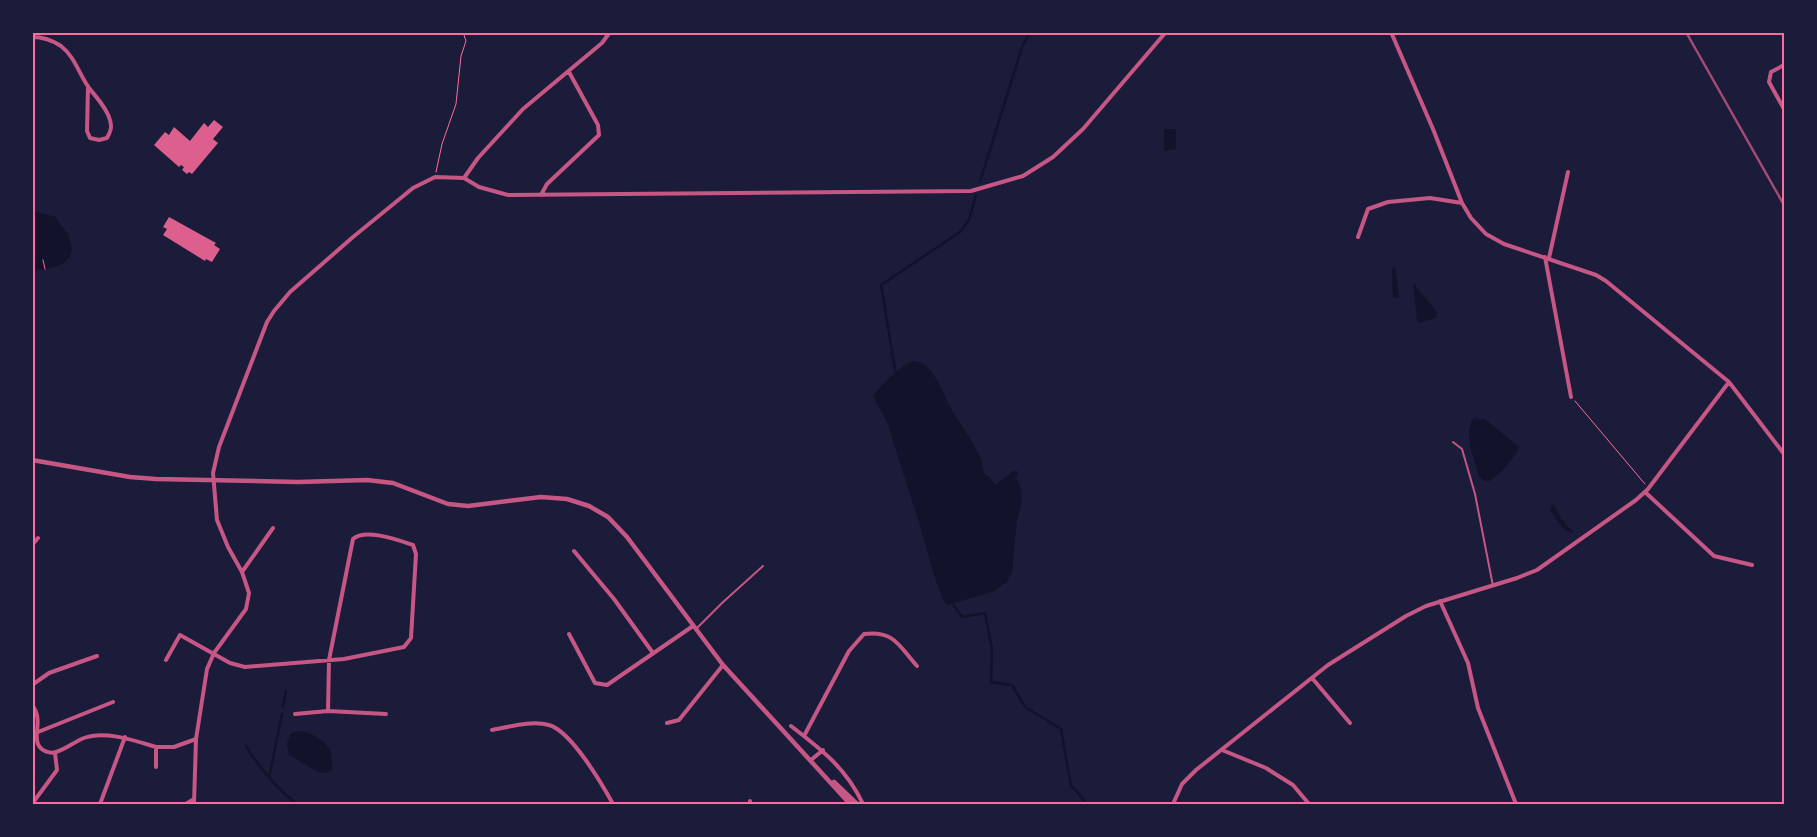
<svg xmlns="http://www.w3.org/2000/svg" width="1817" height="837" font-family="'Noto Sans',sans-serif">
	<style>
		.water { fill: #12122b }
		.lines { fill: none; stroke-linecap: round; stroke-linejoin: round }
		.stream { stroke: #12122b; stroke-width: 2.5 }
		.building { fill: #dd5f8e }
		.path { stroke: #ff6b9d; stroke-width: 1 }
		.service { stroke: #c65784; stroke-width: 2 }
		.minor { stroke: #c65784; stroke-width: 4 }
		.tertiary { stroke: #c65784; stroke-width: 4.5 }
		.rail { stroke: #a44b75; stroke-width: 2.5 }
		.neatline { fill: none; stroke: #ff6b9d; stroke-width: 2 }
	</style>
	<rect width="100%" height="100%" fill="#1b1b3a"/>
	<!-- water -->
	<path class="water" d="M 1164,129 L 1176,129 L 1176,149 L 1164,151 Z
		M 32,211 L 56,217 C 58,224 64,226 67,233 C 82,263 57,269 33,270 Z
		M 1395,267 L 1399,297 L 1393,298 L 1392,270 L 1393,268 Z
		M 1413,283 L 1437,312 L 1437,317 L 1421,323 L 1417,320 Z
		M 913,361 C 918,361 923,363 927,367 C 938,377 943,394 950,407 C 961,426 975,443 983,464 L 982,464 L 984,473 L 990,478 L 995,485 L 1015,470 L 1018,472 L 1016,479 C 1025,488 1021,508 1017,520 L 1012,572 L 1007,582 L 994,591 L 948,605 L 944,601 L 935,579 L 921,529 L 887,422 L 873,396 C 884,383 897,368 913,361 Z
		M 1477,417 L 1478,420 L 1485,419 L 1519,447 C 1515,458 1497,478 1487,482 L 1479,477 L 1470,445 L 1469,431 L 1472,419 L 1474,420 Z
		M 1553,504 L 1565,524 L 1573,531 L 1570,533 L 1562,527 L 1550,510 Z
		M 297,731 C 309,731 327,740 331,753 C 332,758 332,765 332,770 C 330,771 327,773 324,773 C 317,773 297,759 289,755 L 287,744 L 290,734 Z"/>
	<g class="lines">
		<!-- stream -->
		<path class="stream" d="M 980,182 L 1022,47 L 1030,32
			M 896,376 L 881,285 L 960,232 L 969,220 L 976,195
			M 952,601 L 952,603 L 962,617 L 985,613 L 992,649 L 991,682 L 1012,685 L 1025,707 L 1061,729 L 1071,785 L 1087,804
			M 283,707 L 286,691
			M 246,746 C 259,769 277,787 296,804
			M 269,778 L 282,714"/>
	</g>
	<!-- building -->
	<path class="building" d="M 214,120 L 223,127 L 213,139 L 218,143 L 192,174 L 189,172 L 187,174 L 182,170 L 184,167 L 181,165 L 179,167 L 154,145 L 165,132 L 169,135 L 174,127 L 190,141 L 204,123 L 208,127 Z
		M 169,217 L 216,243 L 214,245 L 220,249 L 212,262 L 206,259 L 205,261 L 163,235 L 167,229 L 163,227 Z"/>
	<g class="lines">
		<!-- path -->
		<path class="path" d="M 436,172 L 442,144 L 456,104 L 461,56 L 466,41 L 463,32
			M 43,260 L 45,269
			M 1575,401 L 1645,484"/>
		<!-- service -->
		<path class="service" d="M 1453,442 L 1462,449 L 1475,494 L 1493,586
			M 697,628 L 722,603 L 763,566"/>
		<!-- minor -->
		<path class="minor" d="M 1391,32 L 1433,129 L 1462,203 L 1471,218 L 1486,234 L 1504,244 L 1596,275 L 1606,281 L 1729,382 L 1784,454
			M 32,37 C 43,37 52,40 61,46 C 75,57 79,74 89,88 C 96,97 107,108 110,120 C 112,127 111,131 107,138 L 99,140 L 90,138 L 87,131 L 88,86
			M 1784,65 L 1771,72 L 1769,82 L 1784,109
			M 464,178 L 478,158 L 523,109 L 602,43 L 610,32
			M 541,195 L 547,184 L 599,135 L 598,125 L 569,72
			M 1358,237 L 1368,209 L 1388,202 L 1430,198 L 1462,203
			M 1545,257 L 1571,397
			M 1549,258 L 1568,172
			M 1645,492 L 1714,556 L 1752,565
			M 32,545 L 38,538
			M 574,551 L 614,599 L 653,653
			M 242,572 L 273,528
			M 1440,601 L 1468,663 L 1478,708 L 1516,804
			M 569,634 L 595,683 L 607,685 L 693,626
			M 166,660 L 180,635 L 230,663 L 245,667 L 344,659 L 404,647 L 411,638 L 416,554 L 413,545 C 398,540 365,528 353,539 L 329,660 L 328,711
			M 1312,678 L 1350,723
			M 32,685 L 49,673 L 97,656
			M 32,705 C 44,720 32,736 39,746 C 42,751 50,754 56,752 C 66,749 74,742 84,738 C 105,730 136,741 156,747
			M 295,714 L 328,711 L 386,714
			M 667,723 L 679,720 L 723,665
			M 791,726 C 822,750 846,768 863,804
			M 492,730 C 509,727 532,720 549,725 C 571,731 602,784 613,804
			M 38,732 L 113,702
			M 804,736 L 849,651 L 864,634 C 894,630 899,646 917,666
			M 1222,750 L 1266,768 L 1293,785 L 1309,804
			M 811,760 L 823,750
			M 156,767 L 156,747 L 174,747 L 196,739
			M 32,804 L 57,770 L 55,753
			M 100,804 L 125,737
			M 186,804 L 194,799
			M 194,804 L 196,739 L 207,669 L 214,653 L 246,609 L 249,593 L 242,572 L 228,547 L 217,520 L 213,473 L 219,447 L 267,322 L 274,311 L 290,292 L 353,237 L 413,188 L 435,177 L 464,178 L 479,187 L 508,195 L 971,191 L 1023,176 L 1053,157 L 1083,129 L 1166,32
			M 750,804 L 750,801
			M 1173,804 L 1182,784 L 1196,770 L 1328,665 L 1406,616 L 1426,606 L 1517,578 L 1537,570 L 1636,500 L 1648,489 L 1729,382"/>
		<!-- tertiary -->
		<path class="tertiary" d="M 32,460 L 130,477 L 156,479 L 298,482 L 367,480 L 393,483 L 448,504 L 468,506 L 541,497 L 567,499 L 589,506 L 608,517 L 627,537 L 723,665 L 850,804
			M 834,782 L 857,804"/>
		<!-- rail -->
		<path class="rail" d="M 1686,32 L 1784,205"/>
	</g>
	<!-- border -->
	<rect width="1817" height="837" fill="none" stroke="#1b1b3a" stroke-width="68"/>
	<rect x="34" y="34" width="1749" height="769" class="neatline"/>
</svg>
